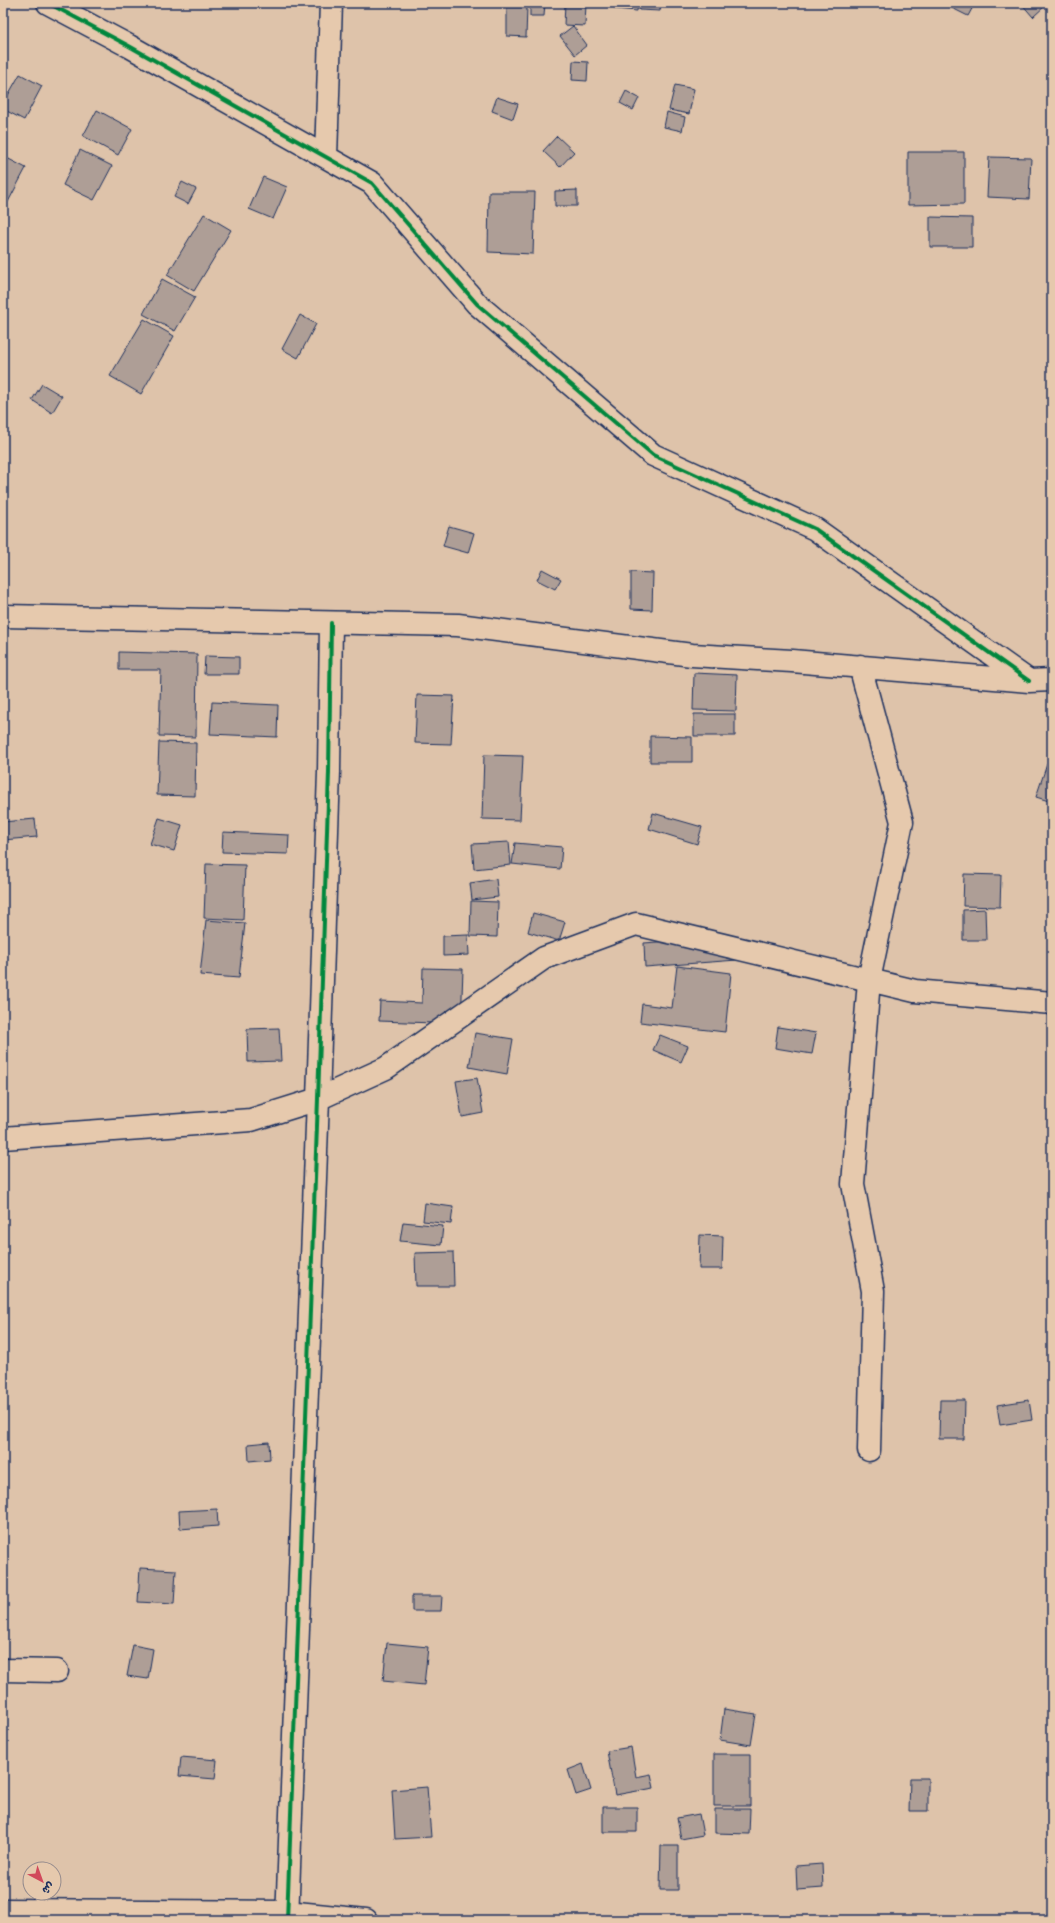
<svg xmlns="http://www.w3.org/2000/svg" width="1055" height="1923" font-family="'Indie Flower','Playpen Sans Arabic',sans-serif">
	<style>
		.building { fill: #ae9e96; stroke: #1b2f5e }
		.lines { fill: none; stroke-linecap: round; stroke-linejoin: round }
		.minor-casing { stroke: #1b2f5e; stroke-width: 25 }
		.minor { stroke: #e6c9ad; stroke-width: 22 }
		.cycleway-casing { stroke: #e6c9ad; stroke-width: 6 }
		.cycleway { stroke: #00873e; stroke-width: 4 }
	</style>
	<rect width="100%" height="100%" fill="#dec3aa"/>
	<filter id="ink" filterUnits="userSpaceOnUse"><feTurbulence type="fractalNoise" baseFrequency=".025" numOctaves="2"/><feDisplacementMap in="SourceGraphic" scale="8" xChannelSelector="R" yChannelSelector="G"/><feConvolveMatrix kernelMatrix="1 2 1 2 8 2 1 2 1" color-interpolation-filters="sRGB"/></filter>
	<g filter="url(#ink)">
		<!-- building -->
		<path class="building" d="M 530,3 L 545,3 L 544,16 L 530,16 Z
			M 565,3 L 586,3 L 585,26 L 564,25 Z
			M 616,3 L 638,3 L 637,11 L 615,9 Z
			M 640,3 L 660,3 L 660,11 L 639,10 Z
			M 942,3 L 975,3 L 968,16 Z
			M 1021,3 L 1045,3 L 1046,5 L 1033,17 Z
			M 507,7 L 527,7 L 526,37 L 507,36 Z
			M 573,26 L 587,45 L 575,55 L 560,36 Z
			M 573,61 L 588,62 L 587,81 L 572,80 Z
			M 20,74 L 42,86 L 24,120 L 3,109 L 3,104 Z
			M 675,85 L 694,89 L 689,114 L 669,110 Z
			M 626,91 L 639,98 L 633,110 L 620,103 Z
			M 497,97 L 518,104 L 513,119 L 492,111 Z
			M 97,110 L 132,129 L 118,155 L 83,136 Z
			M 667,112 L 685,117 L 682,131 L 664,127 Z
			M 557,136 L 574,152 L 560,167 L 543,151 Z
			M 80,150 L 112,166 L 94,200 L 63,185 Z
			M 908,152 L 964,152 L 964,204 L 908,205 Z
			M 3,156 L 26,168 L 8,202 L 3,200 Z
			M 989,157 L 1031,158 L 1029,199 L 987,197 Z
			M 263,177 L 287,187 L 273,219 L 249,209 Z
			M 182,182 L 196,189 L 188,204 L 174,197 Z
			M 577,190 L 577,206 L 555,206 L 555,191 Z
			M 489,192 L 535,192 L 533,254 L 488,252 Z
			M 3,206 L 7,207 L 3,215 Z
			M 204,214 L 231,230 L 194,291 L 167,275 Z
			M 930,217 L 972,218 L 972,247 L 930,247 Z
			M 162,279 L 195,297 L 175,331 L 143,314 Z
			M 300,315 L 316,324 L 298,358 L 282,349 Z
			M 144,319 L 174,336 L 141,394 L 110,376 Z
			M 42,384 L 62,396 L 52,413 L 32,400 Z
			M 449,526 L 474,533 L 468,553 L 443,546 Z
			M 542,569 L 561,579 L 555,589 L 537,580 Z
			M 631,572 L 653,573 L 652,610 L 631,609 Z
			M 119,652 L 197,654 L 196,737 L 159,736 L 161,670 L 119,670 Z
			M 205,656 L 239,657 L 239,674 L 204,674 Z
			M 694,673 L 737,675 L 736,711 L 693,710 Z
			M 417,695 L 454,696 L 451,744 L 415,743 Z
			M 212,702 L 278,705 L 277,737 L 210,734 Z
			M 694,714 L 735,714 L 735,736 L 694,736 Z
			M 650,736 L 692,737 L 692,762 L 650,762 Z
			M 159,742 L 196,743 L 195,796 L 157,795 Z
			M 484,755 L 523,756 L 520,820 L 482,819 Z
			M 1047,764 L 1052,766 L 1052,802 L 1036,797 Z
			M 653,813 L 702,827 L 697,844 L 649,829 Z
			M 159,818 L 182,825 L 174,851 L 150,844 Z
			M 35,819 L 37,837 L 3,840 L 3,822 Z
			M 223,832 L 289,835 L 288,854 L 222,852 Z
			M 509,842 L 511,865 L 474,869 L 472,844 Z
			M 515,843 L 562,847 L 560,869 L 512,864 Z
			M 206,864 L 245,865 L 243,920 L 204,918 Z
			M 964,874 L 1001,875 L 1000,907 L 963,906 Z
			M 496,879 L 498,897 L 472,900 L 470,883 Z
			M 471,901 L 498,902 L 497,937 L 470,936 Z
			M 985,909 L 986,940 L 963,940 L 963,910 Z
			M 533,913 L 565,922 L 559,941 L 528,932 Z
			M 206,920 L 245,923 L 239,978 L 200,975 Z
			M 468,935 L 469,955 L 443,956 L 443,936 Z
			M 735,936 L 737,960 L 645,967 L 644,943 Z
			M 677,966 L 731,973 L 725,1032 L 640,1022 L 642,1004 L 672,1008 Z
			M 423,968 L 463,969 L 461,1024 L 379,1021 L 380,1001 L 422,1003 Z
			M 778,1027 L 816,1033 L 812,1054 L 775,1048 Z
			M 279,1028 L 281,1061 L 248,1062 L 247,1029 Z
			M 475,1033 L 513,1039 L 507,1074 L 469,1067 Z
			M 660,1035 L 688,1046 L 681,1062 L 653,1050 Z
			M 477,1078 L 483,1113 L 462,1117 L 456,1081 Z
			M 425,1203 L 453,1207 L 451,1224 L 423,1221 Z
			M 403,1222 L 443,1226 L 441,1245 L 400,1241 Z
			M 700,1235 L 723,1236 L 722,1269 L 699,1269 Z
			M 453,1252 L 454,1286 L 416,1286 L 415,1253 Z
			M 3,1283 L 5,1283 L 5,1301 L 3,1301 Z
			M 940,1400 L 965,1400 L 964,1439 L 939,1439 Z
			M 1029,1400 L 1032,1420 L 1000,1425 L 997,1405 Z
			M 269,1442 L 270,1459 L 249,1461 L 248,1444 Z
			M 217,1509 L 218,1526 L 180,1529 L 179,1511 Z
			M 140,1568 L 176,1570 L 174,1604 L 138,1602 Z
			M 412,1596 L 442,1596 L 441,1611 L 412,1611 Z
			M 387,1643 L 428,1647 L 424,1685 L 383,1681 Z
			M 133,1645 L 153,1649 L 148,1679 L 127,1676 Z
			M 724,1709 L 756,1714 L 751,1745 L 720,1740 Z
			M 631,1747 L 636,1777 L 651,1774 L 654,1788 L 615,1795 L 607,1751 Z
			M 714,1754 L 750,1754 L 750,1806 L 714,1806 Z
			M 181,1757 L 217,1760 L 215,1779 L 179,1776 Z
			M 583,1764 L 591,1790 L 576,1795 L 568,1770 Z
			M 910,1778 L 928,1778 L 928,1811 L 909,1811 Z
			M 427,1787 L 431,1837 L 395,1839 L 392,1790 Z
			M 603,1807 L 637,1807 L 637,1832 L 603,1832 Z
			M 715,1809 L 750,1809 L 749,1834 L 715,1833 Z
			M 699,1814 L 703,1835 L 681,1839 L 677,1818 Z
			M 661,1846 L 678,1846 L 678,1890 L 660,1890 Z
			M 822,1864 L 823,1888 L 797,1890 L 796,1866 Z"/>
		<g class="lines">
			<!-- minor casing -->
			<g class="minor-casing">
				<path id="minor" d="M 48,3 L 129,46 L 372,183 L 477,304 L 653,455 L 815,529 L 1029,681
					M 326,157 L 331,3
					M 3,616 L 458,625 L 692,655 L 792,661 L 1029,681 L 1052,680
					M 860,666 L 902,822 L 869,980 L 853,1184 L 873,1291 L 869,1450
					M 3,1138 L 251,1120 L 318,1099 L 386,1068 L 544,958 L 636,924 L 915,991 L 1052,1003
					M 3,1670 L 57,1671
					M 3,1910 L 287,1912 L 366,1920
					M 287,1920 L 318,1099 L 329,772 L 331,623"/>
			</g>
			<!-- minor -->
			<use href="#minor" class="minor"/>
			<!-- cycleway casing -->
			<g class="cycleway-casing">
				<path id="cycleway" d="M 48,3 L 129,46 L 372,183 L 477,304 L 653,455 L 815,529 L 1029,681
					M 287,1920 L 318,1099 L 329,772 L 331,623"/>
			</g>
			<!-- cycleway -->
			<use href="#cycleway" class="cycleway"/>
		</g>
	</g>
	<!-- margin -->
	<rect width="1055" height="1923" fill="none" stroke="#e6c9ad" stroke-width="16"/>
	<rect x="8" y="8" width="1039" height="1907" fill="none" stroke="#1b2f5e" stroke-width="1.5" filter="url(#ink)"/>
	<!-- north arrow -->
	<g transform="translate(42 1881) rotate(139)"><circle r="19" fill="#e6c9ad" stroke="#958b8d"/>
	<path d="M0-3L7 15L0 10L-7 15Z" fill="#d1495b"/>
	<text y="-6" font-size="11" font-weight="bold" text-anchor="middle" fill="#1b2f5e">ش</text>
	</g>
</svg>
